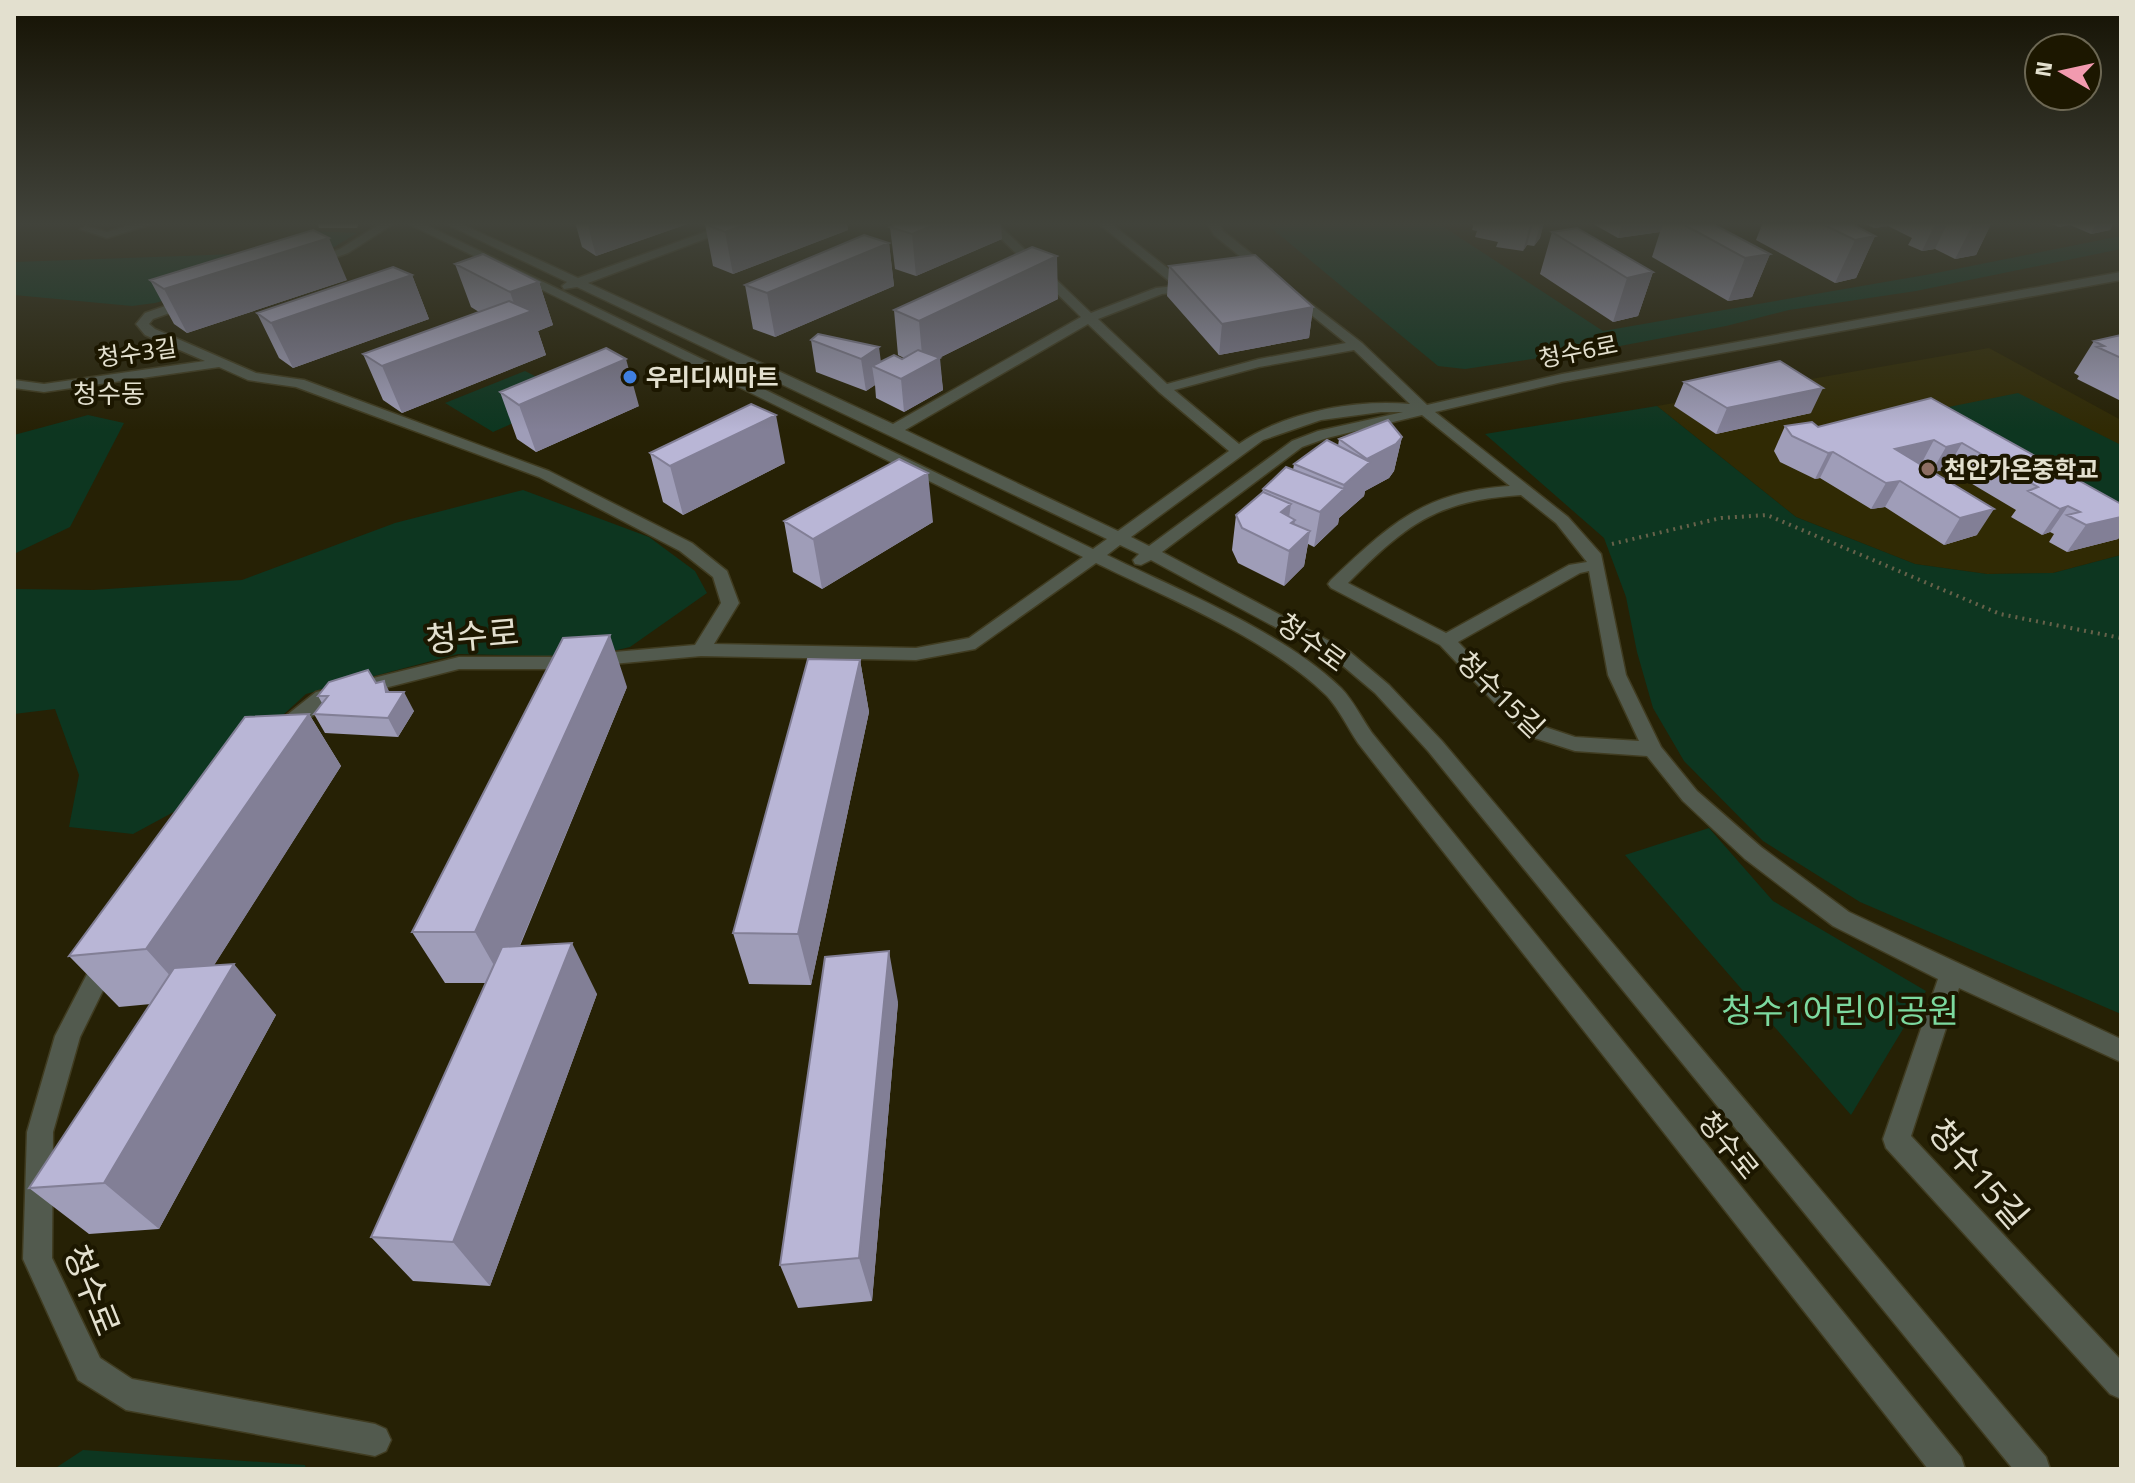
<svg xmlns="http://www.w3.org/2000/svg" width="2135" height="1483" font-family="'Titillium Web','Noto Sans KR',sans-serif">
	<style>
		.built { fill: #302a04 }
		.green { fill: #0d3620 }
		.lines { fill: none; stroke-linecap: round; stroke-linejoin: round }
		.minor-casing { stroke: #403c21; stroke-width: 3 }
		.path { stroke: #66624a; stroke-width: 4; stroke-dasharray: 2 5; stroke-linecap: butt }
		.minor { fill: #525a4e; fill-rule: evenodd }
		.wall { fill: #9f9db8 }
		.shaded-wall { fill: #827f96 }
		.building { fill: #b9b6d6; stroke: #827f96; stroke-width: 2 }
		.shop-dot { fill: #3f7fe0; stroke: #1c1700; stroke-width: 3 }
		.education-dot { fill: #8d6e63; stroke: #1c1700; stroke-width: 3 }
		.labels { text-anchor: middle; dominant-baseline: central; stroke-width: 8; stroke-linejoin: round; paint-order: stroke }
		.far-street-label { font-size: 24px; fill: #e3e0cf; stroke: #1c1700 }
		.far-poi-label { font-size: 24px; font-weight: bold; fill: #e3e0cf; stroke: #1c1700; text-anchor: start }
		.far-quarter-label { font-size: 26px; fill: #e3e0cf; stroke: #1c1700 }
		.street-label { font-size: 28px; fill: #e3e0cf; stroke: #1c1700 }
		.near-street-label { font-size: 34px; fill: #e3e0cf; stroke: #1c1700 }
		.near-park-label { font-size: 34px; fill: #7cd99f; stroke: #1c1700 }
	</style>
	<rect width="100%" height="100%" fill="#262105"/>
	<!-- built -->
	<path class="built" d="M 1989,348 L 2121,420 L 2121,555 L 2053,573 L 1987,574 L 1915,564 L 1796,517 L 1657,406 Z"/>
	<!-- green -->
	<path class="green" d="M 1264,222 L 1436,222 L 1603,331 L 1931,274 L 2121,236 L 2121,249 L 1916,291 L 1789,310 L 1726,326 L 1620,346 L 1465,369 L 1438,366 Z
		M 313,231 L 357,233 L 329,250 L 277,270 L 155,303 L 132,306 L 14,295 L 14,262 L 266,253 Z
		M 525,371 L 574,396 L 493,432 L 445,403 Z
		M 2018,393 L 2121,445 L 2121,532 L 1914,414 Z
		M 1657,406 L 1796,517 L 1915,564 L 1987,574 L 2053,573 L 2121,555 L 2121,1014 L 1860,902 L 1763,841 L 1684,761 L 1653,708 L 1637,652 L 1626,597 L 1604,538 L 1485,434 Z
		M 88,415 L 124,423 L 70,527 L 14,554 L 14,435 Z
		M 523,490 L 649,537 L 695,571 L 707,593 L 630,647 L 589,657 L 458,654 L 306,694 L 181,808 L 133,834 L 69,827 L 79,775 L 55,709 L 14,714 L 14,589 L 93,590 L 242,580 L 395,523 Z
		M 1709,828 L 1773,901 L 1926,991 L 1851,1115 L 1625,855 Z
		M 83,1450 L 305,1465 L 306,1469 L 54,1469 Z"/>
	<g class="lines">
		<!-- minor casing -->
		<g class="minor-casing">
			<path id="minor" d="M 139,222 L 158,222 L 107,238 L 80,229 L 86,226 L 107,232 Z
				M 383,222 L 396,222 L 348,253 L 309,267 L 303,263 L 340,249 Z
				M 405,222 L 420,222 L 1093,549 L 1107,539 L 577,287 L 564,289 L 562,286 L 567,282 L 442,222 L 457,222 L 578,278 L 733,222 L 750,222 L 588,283 L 893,424 L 1081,317 L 984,222 L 996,222 L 1091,313 L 1156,288 L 1175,286 L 1097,222 L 1109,222 L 1189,285 L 1189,291 L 1162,294 L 1098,319 L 1167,384 L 1259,359 L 1346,343 L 1289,297 L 1287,294 L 1293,290 L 1362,343 L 1427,405 L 1562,374 L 2121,272 L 2121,280 L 1562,382 L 1435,412 L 1568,517 L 1601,554 L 1626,675 L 1661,747 L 1697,791 L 1761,847 L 1849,912 L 2121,1039 L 2121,1062 L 1959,988 L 1911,1136 L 2121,1360 L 2121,1399 L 2110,1394 L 1886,1148 L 1883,1139 L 1938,979 L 1833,926 L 1745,859 L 1683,801 L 1647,756 L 1575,751 L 1525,735 L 1440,645 L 1331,588 L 1328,584 L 1331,580 C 1391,523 1424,492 1510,486 L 1422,415 L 1327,438 L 1302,447 L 1162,552 L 1350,652 L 1389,685 L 1442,741 L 2046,1457 L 2050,1469 L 2013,1469 L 1428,751 L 1375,693 L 1336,660 L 1151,560 L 1141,565 L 1135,564 L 1133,560 L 1139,554 L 1120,545 L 1107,555 C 1180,591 1282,631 1341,688 C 1353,700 1362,719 1372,733 L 1961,1457 L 1965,1469 L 1928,1469 L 1358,743 C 1348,728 1339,709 1327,696 C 1266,637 1171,600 1096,563 L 975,649 L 916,660 L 701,656 L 557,669 L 459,669 L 330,702 L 287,736 L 273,736 L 270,731 L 273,726 L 316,692 L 459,657 L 557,657 L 695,645 L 721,603 L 713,577 L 680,551 L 539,477 L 296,387 L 248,380 L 219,367 L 44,392 L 14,388 L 14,380 L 44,384 L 205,361 L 145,335 L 136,324 L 145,313 L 191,297 L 197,301 L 195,304 L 153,319 L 149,324 L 155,329 L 256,373 L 304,380 L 549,471 L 692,543 L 727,571 L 739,603 L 714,644 L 916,648 L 969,638 L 1083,557 ZM 1088,324 L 1159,392 L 1229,451 L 1118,531 L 905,430 ZM 1354,350 L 1410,404 C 1355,399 1284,412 1239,444 L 1174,390 L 1259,367 ZM 1381,412 L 1403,412 L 1318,431 L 1292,441 L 1149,546 L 1131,537 L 1263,440 L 1321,420 ZM 1521,495 L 1556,523 L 1587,562 L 1569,565 L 1446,633 L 1348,583 C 1407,524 1435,501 1521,495 ZM 1589,571 L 1608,675 L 1639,741 L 1575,737 L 1539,725 L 1458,642 L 1580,573 Z
				M 1207,222 L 1218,222 L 1223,231 L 1272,270 L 1272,276 L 1264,276 L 1214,235 Z
				M 106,950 L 114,953 L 118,960 L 80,1037 L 53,1132 L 52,1258 L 100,1358 L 132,1379 L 375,1424 L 386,1429 L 391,1440 L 386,1451 L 375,1456 L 126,1410 L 78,1380 L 23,1259 L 27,1132 L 55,1036 L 98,953 Z"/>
		</g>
		<!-- path -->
		<path class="path" d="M 1612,544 L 1721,518 L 1767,515 L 2000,614 L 2121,638"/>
		<!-- minor -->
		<use href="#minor" class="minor"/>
	</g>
	<!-- wall -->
	<path class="wall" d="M 317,222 L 359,222 L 357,228 L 319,228 Z
		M 575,222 L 693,222 L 596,256 L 582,247 Z
		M 709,222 L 847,222 L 848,230 L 733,274 L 713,266 L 705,224 Z
		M 1474,222 L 1544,222 L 1540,238 L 1534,246 L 1527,245 L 1523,251 L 1496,247 L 1498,242 L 1475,237 L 1477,231 L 1472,230 Z
		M 1596,222 L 1709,222 L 1770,254 L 1752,297 L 1728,301 L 1652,257 L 1660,232 L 1618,238 L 1595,225 Z
		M 1763,222 L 1848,222 L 1875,236 L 1856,278 L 1835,283 L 1756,240 Z
		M 1861,222 L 1992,222 L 1976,255 L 1955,259 L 1935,249 L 1922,251 L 1908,245 L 1912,238 L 1888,226 L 1874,228 Z
		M 2047,222 L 2114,222 L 2110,230 L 2091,234 L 2070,225 L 2059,227 Z
		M 890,227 L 1002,239 L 916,276 L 895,269 Z
		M 1552,232 L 1653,272 L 1638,316 L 1613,322 L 1540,274 Z
		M 889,243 L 894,286 L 775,337 L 753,329 L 745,285 Z
		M 455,264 L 539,282 L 553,325 L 538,331 L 546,355 L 402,413 L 383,400 L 363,354 L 479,312 L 471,307 Z
		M 1169,266 L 1313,307 L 1309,338 L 1219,355 L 1167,296 Z
		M 412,275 L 429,319 L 293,368 L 279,358 L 257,313 Z
		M 150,280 L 347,280 L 187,333 L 174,324 Z
		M 1058,299 L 939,358 L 943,390 L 904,412 L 876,398 L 875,385 L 866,391 L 816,372 L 811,340 L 881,362 L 904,358 L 898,355 L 894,310 Z
		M 2121,335 L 2121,401 L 2077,379 L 2079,376 L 2074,373 L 2094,341 Z
		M 1684,382 L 1811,413 L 1716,434 L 1674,406 Z
		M 500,392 L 639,406 L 536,452 L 517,439 Z
		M 1931,398 L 2121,504 L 2121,535 L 2118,539 L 2067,552 L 2049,542 L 2054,534 L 2050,532 L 2042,535 L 2011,517 L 2016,510 L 1947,469 L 1933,472 L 1977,535 L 1944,545 L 1885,507 L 1871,509 L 1820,478 L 1815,479 L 1780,462 L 1774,451 L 1785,426 L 1818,427 Z
		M 1402,437 L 1394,471 L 1389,478 L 1365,491 L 1364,496 L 1339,518 L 1338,524 L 1314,547 L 1308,544 L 1304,566 L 1284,586 L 1238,563 L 1232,550 L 1236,515 L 1262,493 L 1263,489 L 1293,470 L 1294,464 L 1338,446 L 1339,439 Z
		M 650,453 L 785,463 L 683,515 L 663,502 Z
		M 784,521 L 933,522 L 822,589 L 793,572 Z
		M 860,660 L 869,712 L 811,985 L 749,984 L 733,933 Z
		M 376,683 L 414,711 L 398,737 L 325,733 L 314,714 L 322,703 L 318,696 Z
		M 627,687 L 520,946 L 597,994 L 490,1286 L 413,1281 L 371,1237 L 486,983 L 445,983 L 412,932 Z
		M 309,714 L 341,766 L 214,965 L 276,1015 L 159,1229 L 89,1234 L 29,1188 L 151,1004 L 119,1007 L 69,956 Z
		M 898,1002 L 872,1301 L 798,1308 L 780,1265 Z"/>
	<!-- shaded-wall -->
	<path class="shaded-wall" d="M 587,222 L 693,222 L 596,256 Z
		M 752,222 L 847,222 L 848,230 L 733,274 L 725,232 Z
		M 941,222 L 1001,222 L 1002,239 L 916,276 L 912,234 Z
		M 1531,222 L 1533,222 L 1527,245 L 1523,251 Z
		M 1541,222 L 1544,222 L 1540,238 L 1534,246 Z
		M 1631,222 L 1663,222 L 1660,232 L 1618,238 L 1622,224 Z
		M 1877,222 L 1890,222 L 1888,226 L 1874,228 Z
		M 1936,222 L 1948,222 L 1935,249 L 1922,251 Z
		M 1974,222 L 1992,222 L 1976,255 L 1955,259 Z
		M 2061,222 L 2072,222 L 2070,225 L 2059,227 Z
		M 2097,222 L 2114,222 L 2110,230 L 2091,234 Z
		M 1875,236 L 1856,278 L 1835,283 L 1855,240 Z
		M 329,238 L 347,280 L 187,333 L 164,289 Z
		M 889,243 L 894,286 L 775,337 L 767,293 Z
		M 1770,254 L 1752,297 L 1728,301 L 1745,258 Z
		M 1057,256 L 1058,299 L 923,366 L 919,321 Z
		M 1653,272 L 1638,316 L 1613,322 L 1627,278 Z
		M 412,275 L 429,319 L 293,368 L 271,323 Z
		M 539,282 L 553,325 L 538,331 L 546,355 L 402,413 L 382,366 L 518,315 L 510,292 Z
		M 1313,307 L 1309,338 L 1219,355 L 1222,324 Z
		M 879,347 L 882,370 L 872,366 L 875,385 L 866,391 L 861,359 Z
		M 940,358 L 943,390 L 904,412 L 901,379 Z
		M 626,359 L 639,406 L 536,452 L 519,405 Z
		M 1823,388 L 1811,413 L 1716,434 L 1727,408 Z
		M 776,415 L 785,463 L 683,515 L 670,466 Z
		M 1402,437 L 1394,471 L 1389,478 L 1365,491 L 1364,496 L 1339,518 L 1338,524 L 1314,547 L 1320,512 L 1342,491 L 1344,485 L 1366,466 L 1367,459 Z
		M 1934,440 L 1920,466 L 1895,449 Z
		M 1962,443 L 1947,469 L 1931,473 L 1946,447 Z
		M 1833,452 L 1820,478 L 1815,479 L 1828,453 Z
		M 928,473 L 933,522 L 822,589 L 813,539 Z
		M 1900,481 L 1885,507 L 1871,509 L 1886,483 Z
		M 1291,504 L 1286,538 L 1281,512 Z
		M 2068,506 L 2050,532 L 2042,535 L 2060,509 Z
		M 1994,509 L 1977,535 L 1944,545 L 1960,518 Z
		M 2121,517 L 2121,535 L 2118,539 L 2067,552 L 2086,525 Z
		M 1295,520 L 1290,550 L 1310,531 L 1304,566 L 1284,586 L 1289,551 L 1291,523 Z
		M 610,635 L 627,687 L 504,983 L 475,932 Z
		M 860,660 L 869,712 L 811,985 L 798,934 Z
		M 384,681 L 393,699 L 404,692 L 414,711 L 398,737 L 388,718 Z
		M 309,714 L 341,766 L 192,1000 L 146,949 Z
		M 572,943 L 597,994 L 490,1286 L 453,1242 Z
		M 889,951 L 898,1002 L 872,1301 L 859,1258 Z
		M 234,964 L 276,1015 L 159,1229 L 104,1183 Z"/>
	<!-- building -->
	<path class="building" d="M 709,222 L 752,222 L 725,232 L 705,224 Z
		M 901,222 L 941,222 L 912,234 L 890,227 Z
		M 1679,222 L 1709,222 L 1770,254 L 1745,258 Z
		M 1818,222 L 1848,222 L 1875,236 L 1855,240 Z
		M 1577,228 L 1653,272 L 1627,278 L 1552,232 Z
		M 313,230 L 329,238 L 164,289 L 150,280 Z
		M 864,235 L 889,243 L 767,293 L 745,285 Z
		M 1032,247 L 1057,256 L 919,321 L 894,310 Z
		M 483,254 L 539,282 L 510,292 L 455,264 Z
		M 1255,255 L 1313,307 L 1222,324 L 1169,266 Z
		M 393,267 L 412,275 L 271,323 L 257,313 Z
		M 509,301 L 532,311 L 382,366 L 363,354 Z
		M 818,334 L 879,347 L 861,359 L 811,340 Z
		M 2121,335 L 2121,358 L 2097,347 L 2104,346 L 2094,341 Z
		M 606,348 L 626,359 L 519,405 L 500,392 Z
		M 918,350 L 940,358 L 901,379 L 872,366 L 894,355 L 902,359 Z
		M 1780,361 L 1823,388 L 1727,408 L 1684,382 Z
		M 1931,398 L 2121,504 L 2121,517 L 2086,525 L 2067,515 L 2080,512 L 2068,506 L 2060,509 L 2028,491 L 2038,487 L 1962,443 L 1946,447 L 1934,440 L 1895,449 L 1994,509 L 1960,518 L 1900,481 L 1886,483 L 1833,452 L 1828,453 L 1792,436 L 1785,426 L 1812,422 L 1818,427 Z
		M 751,404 L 776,415 L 670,466 L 650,453 Z
		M 1388,420 L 1402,437 L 1396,444 L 1367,459 L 1339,439 Z
		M 1327,440 L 1370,462 L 1344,485 L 1294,464 Z
		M 899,459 L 928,473 L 813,539 L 784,521 Z
		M 1286,467 L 1344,489 L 1320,512 L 1263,489 Z
		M 1263,492 L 1291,504 L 1281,512 L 1295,520 L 1291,523 L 1310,531 L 1289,551 L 1242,528 L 1236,515 Z
		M 610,635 L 475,932 L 412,932 L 563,638 Z
		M 808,659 L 860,660 L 798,934 L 733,933 Z
		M 368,670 L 376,683 L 384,681 L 386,692 L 404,692 L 388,718 L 314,714 L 328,696 L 318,696 L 329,682 Z
		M 309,714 L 146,949 L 69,956 L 245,717 Z
		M 572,943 L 453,1242 L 371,1237 L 502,947 Z
		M 889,951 L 859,1258 L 780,1265 L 825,957 Z
		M 234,964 L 104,1183 L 29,1188 L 174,968 Z"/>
	<!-- sky -->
	<linearGradient id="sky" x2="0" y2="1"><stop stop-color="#151203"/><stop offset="0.52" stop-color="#41433b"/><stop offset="1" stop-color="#41433b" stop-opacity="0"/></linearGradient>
	<rect width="2135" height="430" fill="url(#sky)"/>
	<!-- markers -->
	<circle class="shop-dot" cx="630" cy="377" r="8"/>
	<circle class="education-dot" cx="1928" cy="469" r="8"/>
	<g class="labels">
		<!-- far-street labels -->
		<g class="far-street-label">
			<text transform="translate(1578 351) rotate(-11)">청수6로</text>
			<text transform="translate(137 352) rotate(-8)">청수3길</text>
		</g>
		<!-- far-poi labels -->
		<g class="far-poi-label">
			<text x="646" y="377">우리디씨마트</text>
			<text x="1944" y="469">천안가온중학교</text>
		</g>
		<!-- far-quarter labels -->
		<g class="far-quarter-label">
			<text x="109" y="393">청수동</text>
		</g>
		<!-- street labels -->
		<g class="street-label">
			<text transform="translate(1312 642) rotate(36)">청수로</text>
			<text transform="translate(1501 694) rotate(44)">청수15길</text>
			<text transform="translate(1729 1145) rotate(51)">청수로</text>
		</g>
		<!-- near-street labels -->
		<g class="near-street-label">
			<text transform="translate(472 635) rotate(-5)">청수로</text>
			<text transform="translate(1979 1173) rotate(49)">청수15길</text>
			<text transform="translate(93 1290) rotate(68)">청수로</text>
		</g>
		<!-- near-park labels -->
		<g class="near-park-label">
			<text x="1840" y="1010">청수1어린이공원</text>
		</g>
	</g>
	<!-- border -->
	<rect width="2135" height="1483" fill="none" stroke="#e3e0cf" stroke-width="32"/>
	<!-- north arrow -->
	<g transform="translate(2063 72) rotate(279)"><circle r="38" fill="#1c1700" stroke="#6c6753" stroke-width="2"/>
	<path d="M0-6L14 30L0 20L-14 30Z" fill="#f29aaf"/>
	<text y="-12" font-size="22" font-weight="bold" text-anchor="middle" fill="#e3e0cf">N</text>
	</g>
</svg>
